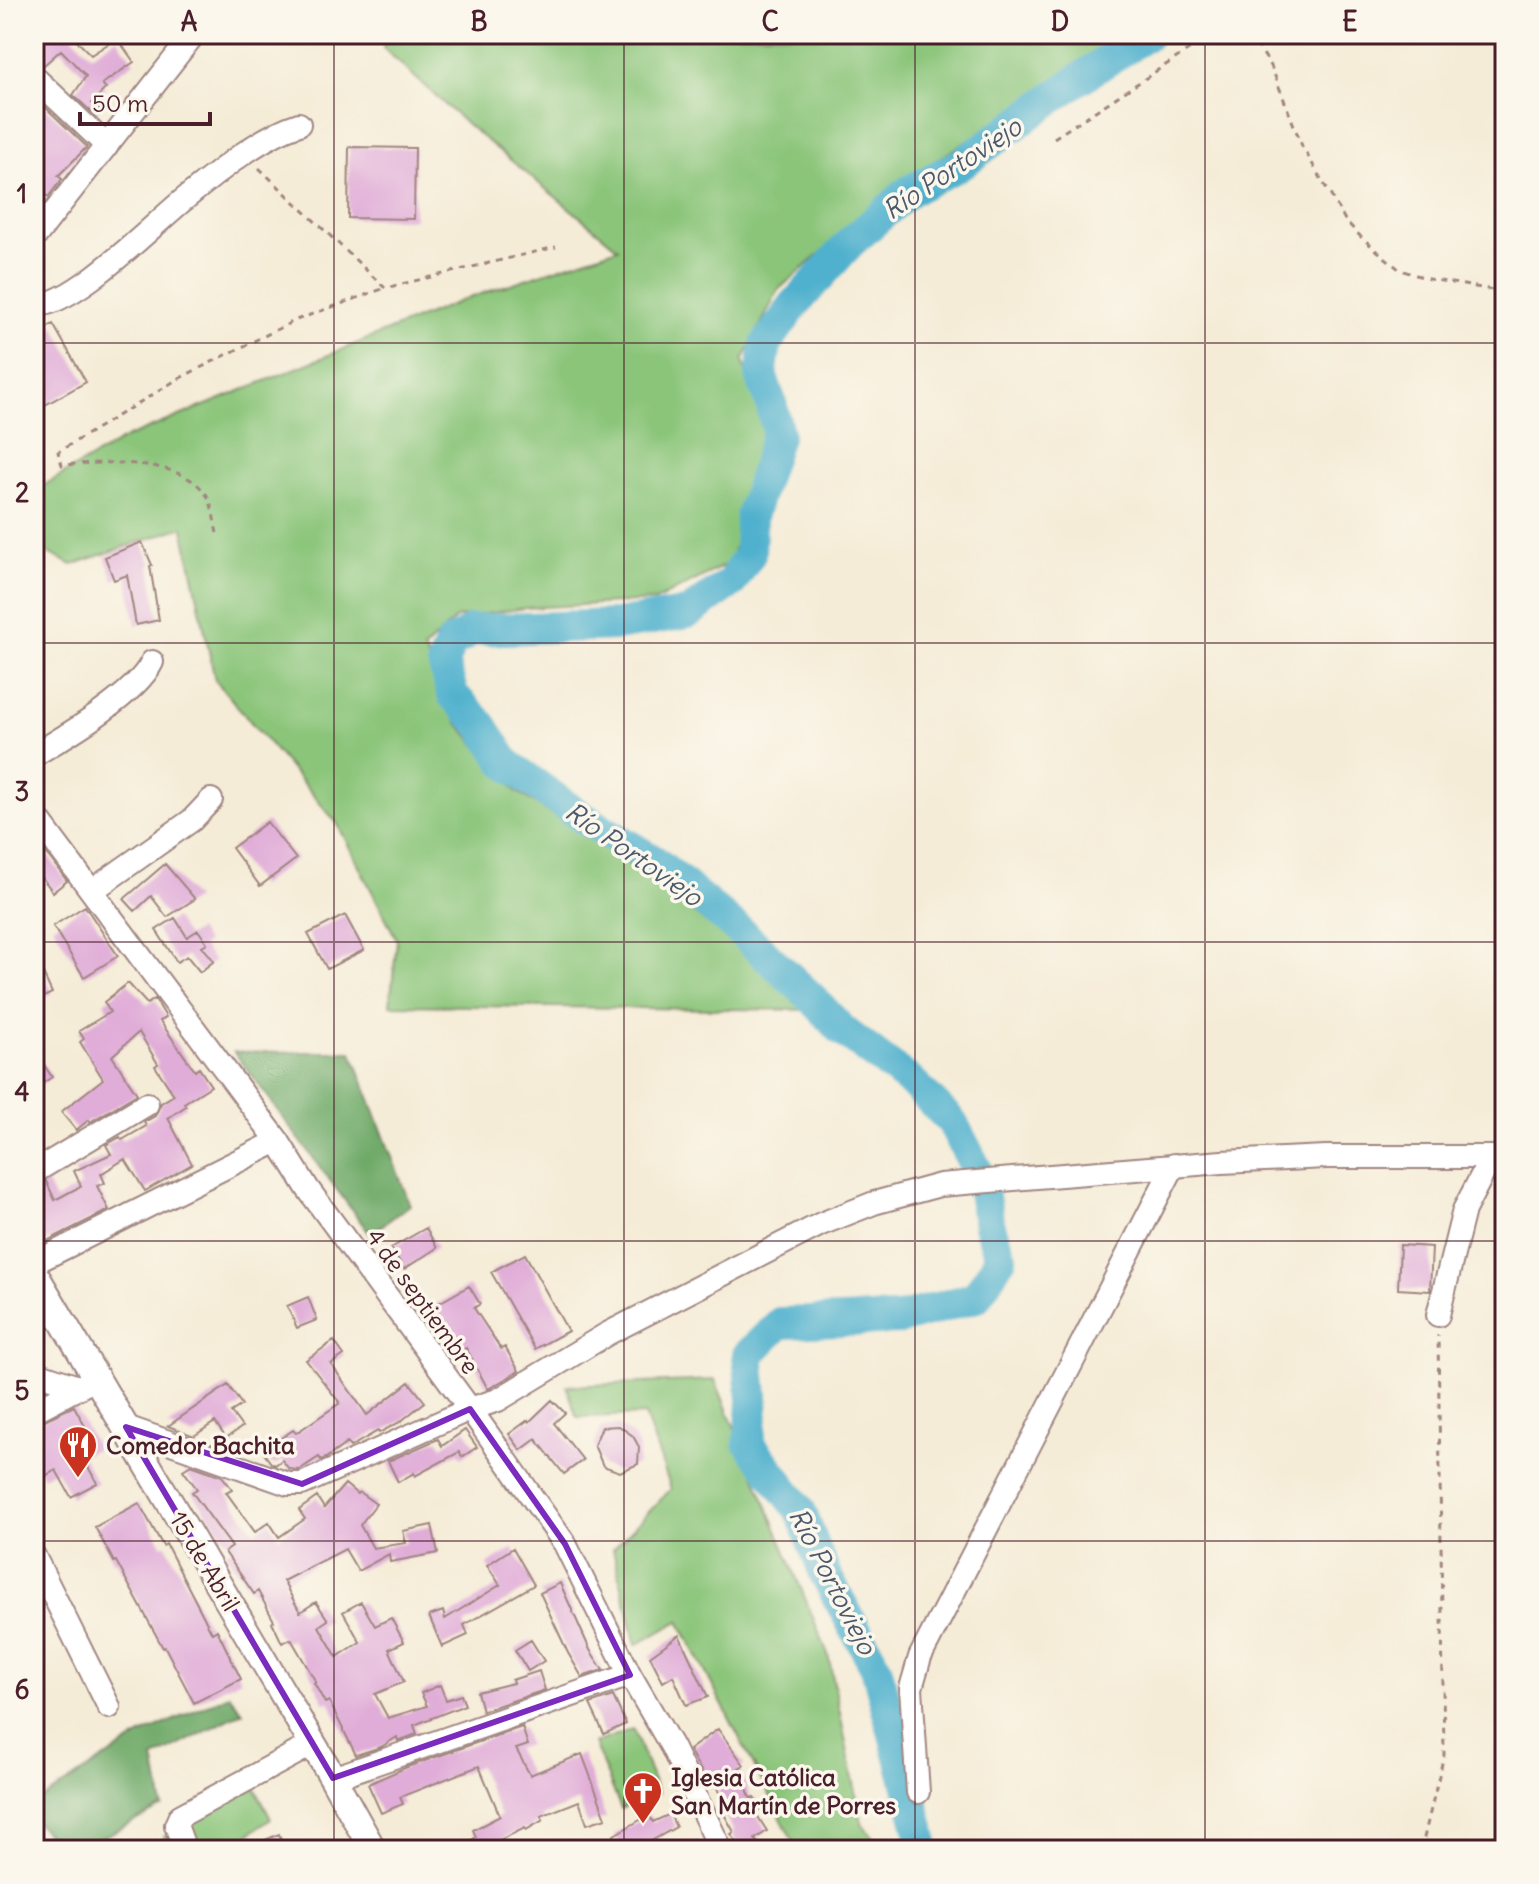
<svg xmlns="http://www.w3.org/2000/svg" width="1539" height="1884" font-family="Delius,sans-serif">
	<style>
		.green { fill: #8ac579; stroke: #6a7252; stroke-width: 2 }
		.forest { fill: #6faa69; stroke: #5c644a; stroke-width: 2 }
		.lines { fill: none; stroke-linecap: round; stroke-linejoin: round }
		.river { stroke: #50b1ce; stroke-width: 32 }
		.building { fill: #e0acd8 }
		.minor-casing { stroke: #a08681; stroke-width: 26 }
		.major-casing { stroke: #a08681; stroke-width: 30 }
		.path { stroke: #a08681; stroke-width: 3; stroke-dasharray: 6 6; stroke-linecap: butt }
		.minor { stroke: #fff; stroke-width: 22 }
		.major { stroke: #fff; stroke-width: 26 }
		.marked { fill: none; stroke: #7b2cbf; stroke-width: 6; stroke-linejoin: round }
		.grid { fill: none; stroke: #4a1f2b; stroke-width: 2; stroke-opacity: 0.55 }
		.labels { text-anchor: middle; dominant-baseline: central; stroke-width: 7; stroke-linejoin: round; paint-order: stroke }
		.street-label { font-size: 24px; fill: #4a1f2b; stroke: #fbf7ec }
		.poi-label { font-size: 24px; font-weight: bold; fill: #4a1f2b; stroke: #fbf7ec; text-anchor: start }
		.water-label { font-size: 26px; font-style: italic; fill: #4c596c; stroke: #fbf7ec }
		.neatline { fill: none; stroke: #4a1f2b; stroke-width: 3 }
		.grid-label { font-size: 26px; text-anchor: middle; font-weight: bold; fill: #4a1f2b }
	</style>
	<rect width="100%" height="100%" fill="#fbf7ec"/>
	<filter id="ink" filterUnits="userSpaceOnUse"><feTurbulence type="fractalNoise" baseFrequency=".0125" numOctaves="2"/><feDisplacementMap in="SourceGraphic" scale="16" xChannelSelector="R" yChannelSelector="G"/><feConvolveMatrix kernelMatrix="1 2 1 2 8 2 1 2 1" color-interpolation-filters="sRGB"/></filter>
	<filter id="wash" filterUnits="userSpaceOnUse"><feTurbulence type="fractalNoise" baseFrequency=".006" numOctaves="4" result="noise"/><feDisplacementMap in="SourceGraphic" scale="32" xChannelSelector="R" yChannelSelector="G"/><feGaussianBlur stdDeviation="1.8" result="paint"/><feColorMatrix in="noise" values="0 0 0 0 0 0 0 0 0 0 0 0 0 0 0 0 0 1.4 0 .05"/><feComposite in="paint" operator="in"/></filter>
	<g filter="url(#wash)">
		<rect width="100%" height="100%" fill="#f5ecd7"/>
		<!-- green -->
		<path class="green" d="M 386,34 L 1122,34 L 1000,121 L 907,178 L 778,290 L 743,360 L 764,430 L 731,562 L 655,601 L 525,608 L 456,618 L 424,649 L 457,722 L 516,791 L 644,874 L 726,938 L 804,1010 L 390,1005 L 397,940 L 337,823 L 215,680 L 183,527 L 72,565 L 34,546 L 34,491 L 128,437 L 463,300 L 618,248 L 464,122 L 383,48 Z
			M 715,1380 L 828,1654 L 862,1823 L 882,1850 L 797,1849 L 679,1621 L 636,1645 L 613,1549 L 671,1489 L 645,1415 L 577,1417 L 567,1386 Z
			M 633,1729 L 658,1794 L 621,1809 L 594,1743 Z
			M 247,1772 L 271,1819 L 226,1850 L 171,1850 L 164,1837 Z"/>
		<!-- forest -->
		<path class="forest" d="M 234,1052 L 352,1052 L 410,1205 L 370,1234 Z
			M 229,1695 L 243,1712 L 154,1758 L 163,1807 L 77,1850 L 63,1850 L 34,1820 L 34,1804 L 141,1735 Z"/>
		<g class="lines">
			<!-- river -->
			<path class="river" d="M 925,1850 L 876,1667 L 825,1574 L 800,1510 L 749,1443 L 753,1406 L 748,1355 L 780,1323 L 899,1319 L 976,1297 L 1001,1258 L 989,1225 L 980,1176 L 952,1122 L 915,1085 L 842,1030 L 812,998 L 741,932 L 656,862 L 580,816 L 506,763 L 481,724 L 453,695 L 443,662 L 451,643 L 473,630 L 616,625 L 688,613 L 731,583 L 750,554 L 751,516 L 778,433 L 771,403 L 761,375 L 766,344 L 794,305 L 850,243 L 909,191 L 961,164 L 1076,81 L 1148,34"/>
		</g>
		<g id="blocks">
			<!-- building -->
			<path class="building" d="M 34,34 L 70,34 L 91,55 L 117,38 L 134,62 L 102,84 L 106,88 L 92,103 L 100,108 L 95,115 L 73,95 L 86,76 L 61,50 L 43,66 L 34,57 Z
				M 43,105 L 87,147 L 58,176 L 62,179 L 48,197 L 34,185 L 34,114 Z
				M 349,147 L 415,148 L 414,219 L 348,218 Z
				M 53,324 L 86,382 L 34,411 L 34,335 Z
				M 142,542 L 152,565 L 150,566 L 159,620 L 136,625 L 127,575 L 114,580 L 105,557 Z
				M 267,822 L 296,859 L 260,886 L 232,848 Z
				M 34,837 L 67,881 L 53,892 L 34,867 Z
				M 165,864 L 195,899 L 167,917 L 151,896 L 135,911 L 124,899 Z
				M 85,906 L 118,956 L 84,977 L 53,926 Z
				M 345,915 L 364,950 L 327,969 L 308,934 Z
				M 175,918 L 187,937 L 198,930 L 207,943 L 202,946 L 214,961 L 200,972 L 187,956 L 177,962 L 156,930 Z
				M 34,954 L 52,993 L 34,1002 Z
				M 128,983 L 147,1004 L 155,999 L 166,1017 L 160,1021 L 195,1071 L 199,1068 L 211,1086 L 184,1103 L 186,1106 L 168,1118 L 192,1164 L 145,1191 L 125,1159 L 101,1174 L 105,1183 L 97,1186 L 109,1210 L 45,1242 L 34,1218 L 34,1186 L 46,1181 L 55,1200 L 81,1186 L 74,1171 L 111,1154 L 106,1145 L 120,1137 L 122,1140 L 146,1126 L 144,1122 L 155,1116 L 161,1103 L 174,1095 L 155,1066 L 158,1064 L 139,1032 L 112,1056 L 137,1094 L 90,1122 L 89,1120 L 76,1130 L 61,1112 L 103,1079 L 80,1042 L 84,1039 L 79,1031 L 110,1012 L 104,1002 Z
				M 34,1050 L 52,1077 L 34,1089 Z
				M 426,1228 L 437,1248 L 404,1269 L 391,1248 Z
				M 1400,1245 L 1432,1247 L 1430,1291 L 1398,1289 Z
				M 525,1254 L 568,1331 L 535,1349 L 491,1272 Z
				M 469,1286 L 480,1304 L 474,1308 L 501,1349 L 505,1347 L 519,1371 L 488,1389 L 466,1348 L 452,1357 L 423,1312 Z
				M 308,1297 L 317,1320 L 297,1328 L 287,1306 Z
				M 334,1341 L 344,1355 L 331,1364 L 367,1415 L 409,1382 L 425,1402 L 400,1422 L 379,1433 L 378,1431 L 350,1447 L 347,1443 L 326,1458 L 321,1460 L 319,1457 L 299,1470 L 289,1469 L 282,1460 L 275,1465 L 271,1463 L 262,1451 L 293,1430 L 296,1433 L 340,1403 L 306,1360 Z
				M 228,1385 L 242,1405 L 231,1412 L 242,1427 L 226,1438 L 215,1422 L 194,1436 L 168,1426 Z
				M 552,1400 L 565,1413 L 554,1423 L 583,1460 L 564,1474 L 536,1439 L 521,1450 L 509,1434 L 528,1420 L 529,1422 Z
				M 74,1406 L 97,1448 L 82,1456 L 97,1483 L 71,1497 L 56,1470 L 43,1477 L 34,1460 L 34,1425 Z
				M 619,1426 L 633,1436 L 639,1447 L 638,1464 L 620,1472 L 603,1466 L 594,1445 L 602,1427 Z
				M 465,1430 L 477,1447 L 462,1457 L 459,1452 L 415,1476 L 414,1473 L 398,1482 L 388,1461 L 438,1439 L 442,1446 Z
				M 191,1465 L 222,1476 L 232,1489 L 226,1492 L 255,1532 L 269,1522 L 279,1537 L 305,1519 L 299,1510 L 317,1497 L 324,1508 L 345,1484 L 357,1494 L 359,1492 L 376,1504 L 360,1525 L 373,1548 L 406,1543 L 403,1531 L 432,1525 L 438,1553 L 390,1562 L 389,1554 L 358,1571 L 345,1549 L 283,1581 L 300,1612 L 316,1602 L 328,1620 L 319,1626 L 320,1628 L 337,1657 L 360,1642 L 343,1612 L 361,1602 L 375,1626 L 391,1618 L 404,1642 L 389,1649 L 404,1682 L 375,1694 L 388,1718 L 427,1706 L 421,1693 L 440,1685 L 446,1700 L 461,1695 L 465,1705 L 414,1725 L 417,1734 L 398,1741 L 397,1737 L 381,1747 L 356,1755 L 329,1701 L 325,1703 L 314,1683 L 316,1682 L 291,1639 L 282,1643 L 272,1622 L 274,1621 L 258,1591 L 254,1594 L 225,1552 L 232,1547 L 192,1492 L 197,1489 L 183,1470 Z
				M 139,1503 L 163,1546 L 166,1544 L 212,1633 L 217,1630 L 241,1679 L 194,1703 L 165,1647 L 163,1648 L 116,1561 L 114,1562 L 95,1527 Z
				M 513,1548 L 534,1585 L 464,1625 L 468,1635 L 442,1647 L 429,1616 L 443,1611 L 445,1619 L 500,1585 L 487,1565 Z
				M 560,1583 L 590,1650 L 603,1670 L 582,1677 L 568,1653 L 540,1593 Z
				M 679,1635 L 708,1697 L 686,1705 L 673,1676 L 663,1682 L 650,1656 Z
				M 531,1640 L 544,1661 L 528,1671 L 515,1650 Z
				M 539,1671 L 545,1690 L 482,1711 L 477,1692 L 513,1683 L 512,1680 Z
				M 613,1696 L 626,1724 L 604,1734 L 590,1704 Z
				M 522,1727 L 528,1745 L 516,1749 L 530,1775 L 582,1754 L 606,1818 L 587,1824 L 579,1801 L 541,1816 L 543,1820 L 526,1830 L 525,1828 L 479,1850 L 458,1850 L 476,1837 L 473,1830 L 500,1816 L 479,1766 L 400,1797 L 403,1804 L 381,1813 L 368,1784 L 407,1767 Z
				M 718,1729 L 744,1765 L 739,1768 L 751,1799 L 754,1797 L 761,1809 L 755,1812 L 767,1831 L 755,1839 L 762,1850 L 742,1850 L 731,1834 L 734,1832 L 724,1814 L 727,1812 L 716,1785 L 711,1788 L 689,1750 Z
				M 670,1814 L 676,1827 L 635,1850 L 623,1850 L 614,1835 L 649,1815 L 653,1822 Z
				M 279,1834 L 284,1847 L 277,1850 L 242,1850 Z"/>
		</g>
	</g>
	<g filter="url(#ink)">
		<use href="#blocks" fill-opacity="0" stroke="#a08681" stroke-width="2"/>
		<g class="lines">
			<!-- minor casing -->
			<g class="minor-casing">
				<path id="minor" d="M 34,77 L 107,146
					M 34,238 L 194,34
					M 34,305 C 73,308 155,222 187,197 C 218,172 261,136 299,124
					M 34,755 C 66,736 136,695 152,662
					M 34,814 L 278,1141 L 308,1189 L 470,1409 L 565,1544 L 630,1675 L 672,1747 L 721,1850
					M 93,890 L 192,820 L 211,800
					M 34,1172 L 147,1104
					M 34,1263 L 278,1141
					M 1438,1315 L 1464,1210 L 1491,1158
					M 34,1372 L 78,1387
					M 34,1411 L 97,1378
					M 126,1427 L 288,1484 L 302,1484 L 470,1409 L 498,1400 L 607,1334 L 821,1224 L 874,1203 L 940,1185 L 1222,1162 L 1326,1157 L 1505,1157
					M 34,1556 L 109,1707
					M 333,1778 L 630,1675
					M 918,1792 L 911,1688 L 920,1657 L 1174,1165
					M 185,1850 L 176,1825 L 180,1816 L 313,1744"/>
			</g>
			<!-- major casing -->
			<g class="major-casing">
				<path id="major" d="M 34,1273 L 333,1778 L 373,1850"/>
			</g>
			<!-- path -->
			<path class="path" d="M 1250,34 L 1271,66 L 1302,146 L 1345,220 L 1361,237 L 1400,270 L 1429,279 L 1505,292
				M 1054,138 L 1204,40 L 1227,34
				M 259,168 L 385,288 L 556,247
				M 217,533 C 214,522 213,506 208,497 C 183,456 104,462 62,465 L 58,452 L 178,379 L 296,320 L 385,288
				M 1421,1850 L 1444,1755 L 1438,1335"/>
			<!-- minor -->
			<use href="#minor" class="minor"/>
			<!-- major -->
			<use href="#major" class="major"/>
		</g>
	</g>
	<!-- marked area -->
	<path class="marked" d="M 470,1409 L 565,1544 L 630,1675 L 333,1778 L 126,1427 L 302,1484 Z"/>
	<!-- grid -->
	<path class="grid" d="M 334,34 L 334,1850M 624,34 L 624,1850M 915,34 L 915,1850M 1205,34 L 1205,1850M 34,343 L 1505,343M 34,643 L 1505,643M 34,942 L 1505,942M 34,1241 L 1505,1241M 34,1541 L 1505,1541"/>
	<!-- icons -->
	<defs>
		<g id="restaurant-pin" transform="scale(2)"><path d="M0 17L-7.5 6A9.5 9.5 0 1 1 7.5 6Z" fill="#c8321e" stroke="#fbf7ec"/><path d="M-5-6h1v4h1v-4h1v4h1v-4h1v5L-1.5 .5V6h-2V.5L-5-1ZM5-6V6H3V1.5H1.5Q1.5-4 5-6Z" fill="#fff"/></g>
		<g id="church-pin" transform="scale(2)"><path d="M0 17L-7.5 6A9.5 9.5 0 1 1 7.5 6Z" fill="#c8321e" stroke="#fbf7ec"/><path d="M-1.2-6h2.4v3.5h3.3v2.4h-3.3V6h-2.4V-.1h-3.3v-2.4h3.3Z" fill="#fff"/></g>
	</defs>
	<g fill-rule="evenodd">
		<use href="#restaurant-pin" x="78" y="1445"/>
		<use href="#church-pin" x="643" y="1791"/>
	</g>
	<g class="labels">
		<!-- street labels -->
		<g class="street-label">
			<text transform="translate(423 1301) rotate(54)">4 de septiembre</text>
			<text transform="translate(205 1561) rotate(59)">15 de Abril</text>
		</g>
		<!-- poi labels -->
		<g class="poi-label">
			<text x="106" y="1445">Comedor Bachita</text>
			<text x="671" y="1777">Iglesia Católica<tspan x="671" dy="28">San Martín de Porres</tspan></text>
		</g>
		<!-- water labels -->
		<g class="water-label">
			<text transform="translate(952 168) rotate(-34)">Río Portoviejo</text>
			<text transform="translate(634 854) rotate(35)">Río Portoviejo</text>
			<text transform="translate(833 1581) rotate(63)">Río Portoviejo</text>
		</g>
	</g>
	<!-- margin -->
	<rect width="1539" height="1884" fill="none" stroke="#fbf7ec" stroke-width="88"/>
	<!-- scale -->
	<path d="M80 112v12h130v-12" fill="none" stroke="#4a1f2b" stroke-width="4"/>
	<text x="92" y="112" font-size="24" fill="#4a1f2b" stroke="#fbf7ec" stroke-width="6" paint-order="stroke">50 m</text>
	<rect x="44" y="44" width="1451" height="1796" class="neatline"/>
	<g class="grid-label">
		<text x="189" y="31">A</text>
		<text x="479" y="31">B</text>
		<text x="770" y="31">C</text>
		<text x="1060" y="31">D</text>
		<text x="1350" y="31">E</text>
		<text x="22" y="203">1</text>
		<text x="22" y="502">2</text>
		<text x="22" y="801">3</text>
		<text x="22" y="1101">4</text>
		<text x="22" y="1400">5</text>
		<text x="22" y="1699">6</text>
	</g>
</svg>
